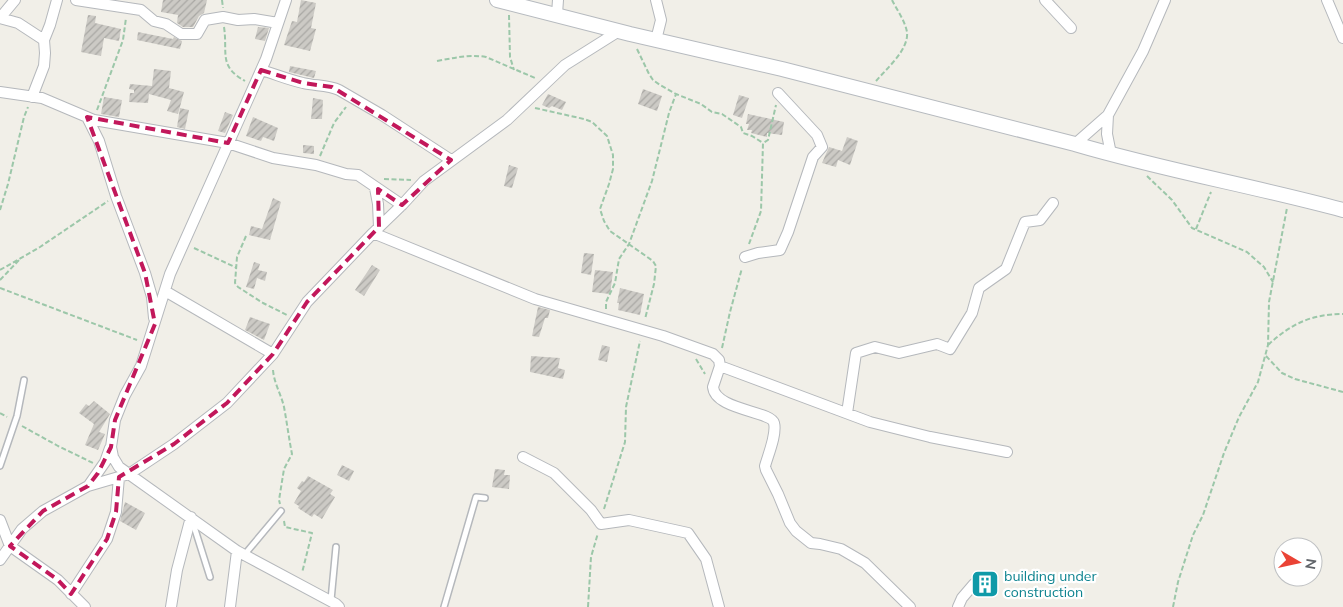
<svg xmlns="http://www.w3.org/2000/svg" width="1343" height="607" font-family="Mulish,sans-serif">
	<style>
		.building { fill: url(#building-hatch) }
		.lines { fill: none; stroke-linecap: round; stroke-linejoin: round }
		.lane-casing { stroke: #b5b8bc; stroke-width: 8 }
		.street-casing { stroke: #b5b8bc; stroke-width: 12 }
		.secondary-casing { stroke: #b6babf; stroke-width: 16 }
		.path { stroke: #9cc7a9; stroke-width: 2; stroke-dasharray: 5 2.5; stroke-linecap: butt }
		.lane { stroke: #fff; stroke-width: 5 }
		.street { stroke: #fff; stroke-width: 10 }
		.secondary { stroke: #fff; stroke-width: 14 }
		.marked { fill: none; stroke: #c2185b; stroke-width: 4; stroke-dasharray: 10 6; stroke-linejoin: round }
		.labels { text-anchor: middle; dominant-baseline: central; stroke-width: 4.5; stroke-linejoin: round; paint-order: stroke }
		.culture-label { font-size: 14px; fill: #0d838f; stroke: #fff; text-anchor: start }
	</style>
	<defs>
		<pattern id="building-hatch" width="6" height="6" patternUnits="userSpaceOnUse" patternTransform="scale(1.25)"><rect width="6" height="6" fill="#cccac5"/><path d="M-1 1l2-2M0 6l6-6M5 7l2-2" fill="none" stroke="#a9a8a4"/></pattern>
	</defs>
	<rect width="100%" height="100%" fill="#f1efe8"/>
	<!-- building -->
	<path class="building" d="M 163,0 L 207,0 L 204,13 L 199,16 L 193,27 L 183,27 L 177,23 L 178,15 L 161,12 Z
		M 301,0 L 316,3 L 311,28 L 316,29 L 310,51 L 284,45 L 292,21 L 297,22 Z
		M 88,15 L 96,16 L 95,23 L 121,29 L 119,41 L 104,38 L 101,56 L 81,52 Z
		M 258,27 L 269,28 L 265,41 L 255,39 Z
		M 138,32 L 173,39 L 174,37 L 182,41 L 180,49 L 137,40 Z
		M 290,66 L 316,71 L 314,78 L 289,72 Z
		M 154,69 L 171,71 L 169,88 L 184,92 L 178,114 L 167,111 L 171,100 L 149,94 L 148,103 L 129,102 L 130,93 L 134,93 L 134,90 L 129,89 L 130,84 L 152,86 Z
		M 643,89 L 662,96 L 657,111 L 638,104 Z
		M 548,94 L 566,102 L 562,110 L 552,106 L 549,108 L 542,105 Z
		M 739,95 L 749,98 L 742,118 L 733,115 Z
		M 104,97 L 122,100 L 119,117 L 101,114 Z
		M 313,98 L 323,100 L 322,119 L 311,119 Z
		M 180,108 L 189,110 L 185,129 L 177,127 Z
		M 225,112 L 233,115 L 225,133 L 218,131 Z
		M 748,114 L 784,122 L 782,135 L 767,133 L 767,137 L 751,133 L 752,130 L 747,130 L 749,124 L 746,124 Z
		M 253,117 L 278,128 L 274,141 L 263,137 L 261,141 L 246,136 Z
		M 847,137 L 858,141 L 850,165 L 838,160 L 836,167 L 822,163 L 829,147 L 842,151 Z
		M 303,145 L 314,146 L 314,154 L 303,153 Z
		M 509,165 L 518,168 L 512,188 L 504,186 Z
		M 273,198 L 281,202 L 270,240 L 249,235 L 251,226 L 262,229 Z
		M 584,253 L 594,254 L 591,275 L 581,273 Z
		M 254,262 L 260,264 L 258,270 L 267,272 L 265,281 L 257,278 L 254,289 L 246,287 Z
		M 372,265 L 380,270 L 364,296 L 355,290 Z
		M 595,270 L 613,272 L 610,294 L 592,292 Z
		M 620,288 L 644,294 L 640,315 L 618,310 L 619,303 L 617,303 Z
		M 538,307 L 550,310 L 548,318 L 545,318 L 539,337 L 532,336 Z
		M 250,317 L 270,324 L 264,340 L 245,330 Z
		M 602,345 L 610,347 L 607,362 L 598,360 Z
		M 531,356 L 560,358 L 558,368 L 565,370 L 563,379 L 530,372 Z
		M 94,401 L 110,414 L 99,432 L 105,434 L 98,450 L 85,445 L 94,424 L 79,413 L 86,404 L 89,406 Z
		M 342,465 L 354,471 L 349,481 L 337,475 Z
		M 495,469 L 505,470 L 504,475 L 510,475 L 509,489 L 492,487 Z
		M 308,476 L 333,490 L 330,494 L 335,497 L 322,519 L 314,514 L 312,517 L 298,508 L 299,506 L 294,503 L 301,491 L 297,488 L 302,481 L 304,482 Z
		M 125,502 L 145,513 L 136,530 L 120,521 Z"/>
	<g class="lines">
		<!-- lane casing -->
		<g class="lane-casing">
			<path id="lane" d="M 0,466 L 17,416 L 24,380
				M 192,520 L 210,577
				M 245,554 L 281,511
				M 331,600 L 336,547
				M 444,607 L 476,497 L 485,498"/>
		</g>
		<!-- street casing -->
		<g class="street-casing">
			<path id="street" d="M 76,0 L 141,10 L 154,21 L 166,24 L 181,34 L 197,34 L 205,20 L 223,17 L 238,20 L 254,19 L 278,23
				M 286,0 L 266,59 L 170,274 L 141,366 L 125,395 L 115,420 L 111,447 L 113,457 L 119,467 L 237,551 L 336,604 L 339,607
				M 1045,0 L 1071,28
				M 1327,0 L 1343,38
				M 557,14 L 558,0
				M 0,18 L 18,23 L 44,40
				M 0,18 L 15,0
				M 656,40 L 661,20 L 656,0
				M 261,70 C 275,74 289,80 303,83 C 315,86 328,85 339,90 L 382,115 L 451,160
				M 0,92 L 42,98 L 94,120 L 228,143 L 273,158 L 316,165 L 346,174 L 358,175 L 402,205
				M 32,97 L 44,66 L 45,53 L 44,40 L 50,25 L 57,0
				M 1108,115 L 1107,134 L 1111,154
				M 87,117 L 99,141 L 116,196 L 145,273 L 152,297 L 154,318
				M 1075,144 L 1108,115 L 1143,51 L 1165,0
				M 375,188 L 378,204 L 379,227
				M 373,233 L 535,299 L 663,336 L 713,354 L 719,360 L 720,366 L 713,387 C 715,410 771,411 774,423 C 777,434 768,455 765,466 L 766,470 L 778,494 L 790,523 L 796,531 L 811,543 L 820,544 L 841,549 L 865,563 L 910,607
				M 745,257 L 758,253 L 780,250 L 788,232 L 813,157 L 822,147 L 817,135 L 778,93
				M 165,291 L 273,354
				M 720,366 L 870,422 L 930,437 L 1007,452
				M 847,413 L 856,353 L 875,347 L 899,353 L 937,344 L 950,349 L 972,313 L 979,288 L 1006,269 L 1025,222 L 1040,220 L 1053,203
				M 523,457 L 554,473 L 591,510 L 601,524 L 629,520 L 688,533 L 706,559 L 719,607
				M 89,485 L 105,462 L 110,448
				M 0,520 L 10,546 L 58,580 L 85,607
				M 0,560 L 22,529 L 43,511 L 88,486 L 129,474 L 174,444 L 227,403 L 273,354 L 307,302 L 373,233 L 402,205 L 424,181 L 507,120 L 565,65 L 619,31
				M 71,594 L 107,539 L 116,512 L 119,477
				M 171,607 L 177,570 L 191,517
				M 230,607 L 237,551
				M 958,607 L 962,598 L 974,584"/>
		</g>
		<!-- secondary casing -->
		<g class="secondary-casing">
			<path id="secondary" d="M 497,0 L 630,34 L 782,69 L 1075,144 C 1163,170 1254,186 1343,210"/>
		</g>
		<!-- path -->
		<path class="path" d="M 222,0 L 223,8
			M 509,15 L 510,57 L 514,70
			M 224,27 C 228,53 218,66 245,81
			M 637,49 L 649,74 L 653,80 L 660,85 L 676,94 L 701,104 L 712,112 L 722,114 L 741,127 L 743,133 L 752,136 L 763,143
			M 437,61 C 454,58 469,54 486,57 L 535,78
			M 876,81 C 886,69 909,50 907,32 C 905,21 897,10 892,0
			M 535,108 L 584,119 L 592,122 L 607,136 L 613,155 L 613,169 L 609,184 L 600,209 L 604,221 L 610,231 L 653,261 L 656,266 L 654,284 L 645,319
			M 97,110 L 123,40 L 126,18
			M 320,156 L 334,123 L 346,107
			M 1147,176 L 1172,200 L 1192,228 L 1247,252 L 1264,267 L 1273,282
			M 384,179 L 411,180
			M 0,210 L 8,184 L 24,117 L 28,107
			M 1196,229 L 1211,192
			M 246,236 L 237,257 L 235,283 L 238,287 L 263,303 L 287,315
			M 749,244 L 761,211 L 763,143 L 768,140 L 776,105
			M 194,248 L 237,268
			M 0,270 L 40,247 L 108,201
			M 0,280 L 21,258
			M 0,288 L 137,340
			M 606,309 L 606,302 L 615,283 L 619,259 L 629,244 L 652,181 L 669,113 L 676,94
			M 1268,345 C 1291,324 1311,314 1343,314
			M 722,348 L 730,312 L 742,268
			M 1266,356 L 1282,373 L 1295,379 L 1343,392
			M 696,359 L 705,374
			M 273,370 C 274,383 281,394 284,407 C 287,423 289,439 292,454 L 284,469 L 279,500 L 280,504
			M 0,413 L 7,417
			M 22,426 L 58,446 L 93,463
			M 604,509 L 625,442 L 626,407 L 640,341
			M 284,521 L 285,527 L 312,533 L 302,573
			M 588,607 L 591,557 L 598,533
			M 1173,607 L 1178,582 L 1193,535 L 1203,515 L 1224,453 L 1239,417 L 1258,382 L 1268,345 L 1269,302 L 1287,208"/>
		<!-- lane -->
		<use href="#lane" class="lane"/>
		<!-- street -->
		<use href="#street" class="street"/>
		<!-- secondary -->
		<use href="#secondary" class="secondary"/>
	</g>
	<!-- marked area -->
	<path class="marked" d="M 261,70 L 303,83 L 332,87 L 451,160 L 402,205 L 378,189 L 379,227 L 307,302 L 273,354 L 227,403 L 174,444 L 119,477 L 116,512 L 107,539 L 71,594 L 58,580 L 10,546 L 43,511 L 88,486 L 98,473 L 111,447 L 115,420 L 155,324 L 145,273 L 87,117 L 228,143 Z"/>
	<!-- icons -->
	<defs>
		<g id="building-square" transform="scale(1.4375)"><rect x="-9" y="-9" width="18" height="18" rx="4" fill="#0f9aa8" stroke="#fff"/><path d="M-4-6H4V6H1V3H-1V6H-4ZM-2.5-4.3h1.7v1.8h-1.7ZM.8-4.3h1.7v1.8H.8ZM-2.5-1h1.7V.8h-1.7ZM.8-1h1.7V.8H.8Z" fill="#fff"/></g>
	</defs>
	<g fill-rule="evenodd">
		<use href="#building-square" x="985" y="584"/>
	</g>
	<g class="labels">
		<!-- culture labels -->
		<g class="culture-label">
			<text x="1004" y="576">building under<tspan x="1004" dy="16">construction</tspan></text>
		</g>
	</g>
	<!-- north arrow -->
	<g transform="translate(1298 562) rotate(99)"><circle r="24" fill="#ffffff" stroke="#bfc1c3"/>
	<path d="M0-4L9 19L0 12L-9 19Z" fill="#ea4335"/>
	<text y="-8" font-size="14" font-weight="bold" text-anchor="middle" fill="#5f6368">N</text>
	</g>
</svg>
